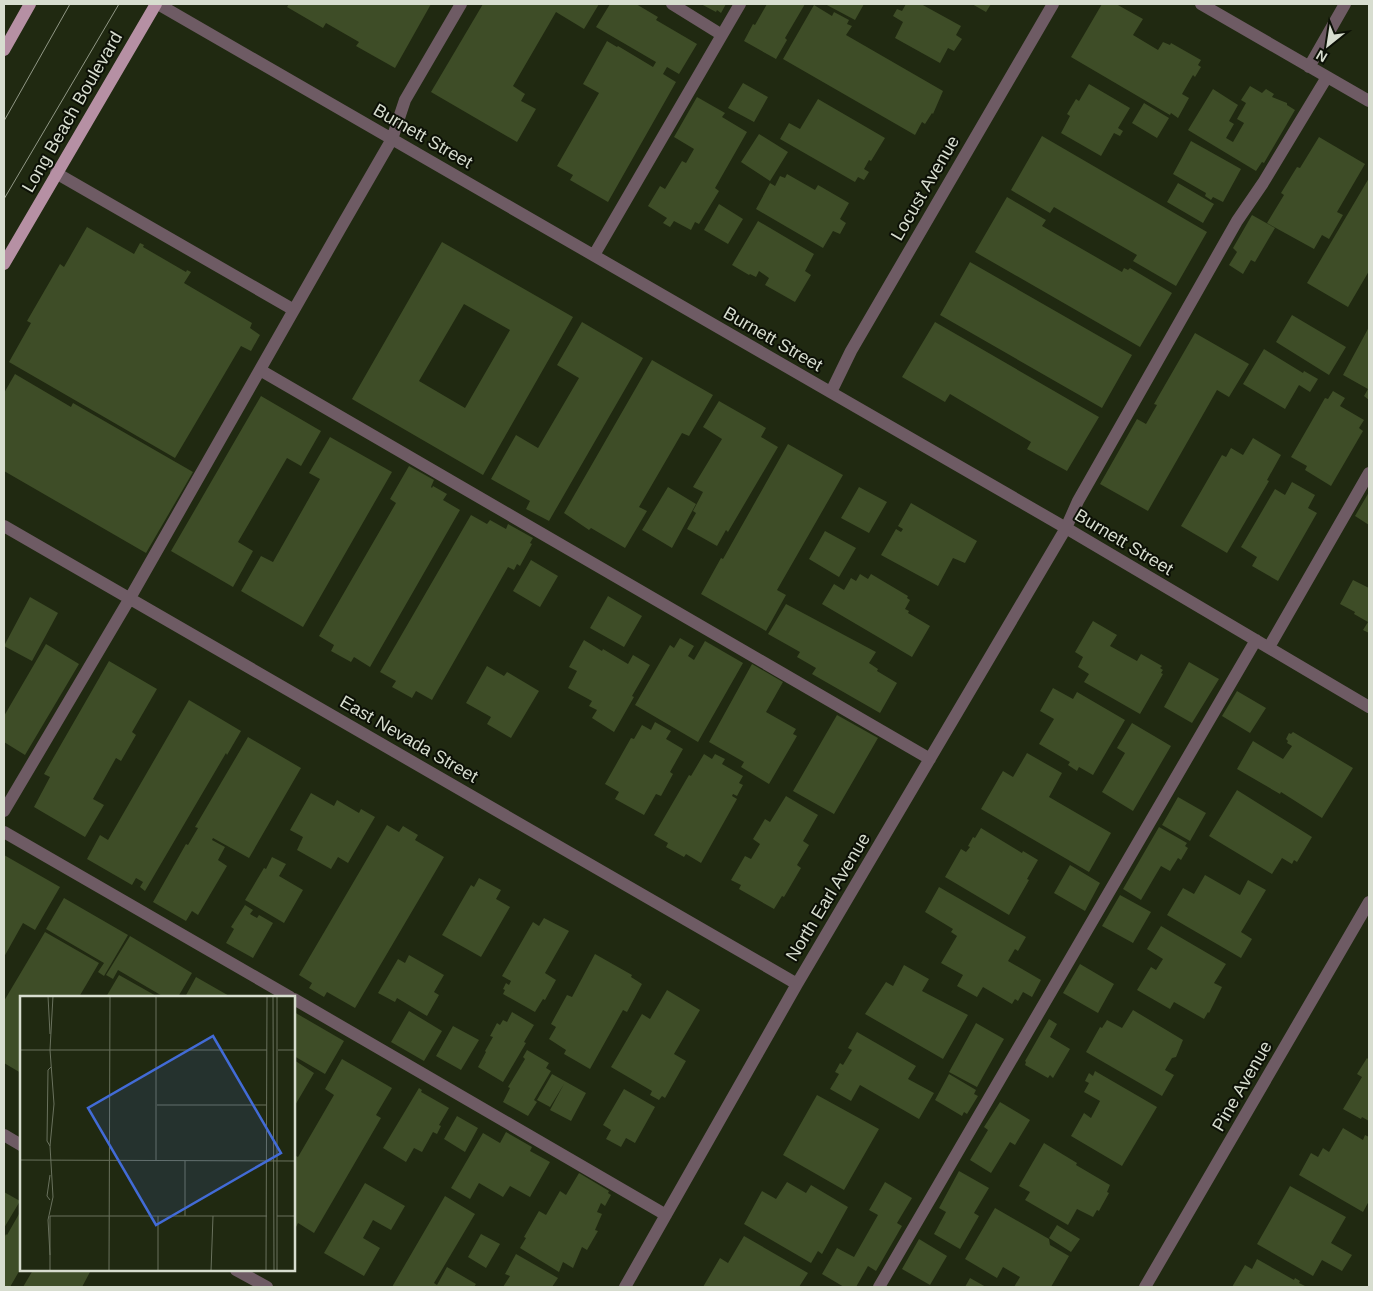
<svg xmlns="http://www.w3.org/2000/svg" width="1373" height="1291" font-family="Arial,sans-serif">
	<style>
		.building { fill: #3e4d27; fill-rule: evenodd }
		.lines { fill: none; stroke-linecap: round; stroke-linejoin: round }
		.minor { stroke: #6e5b64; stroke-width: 12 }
		.major { stroke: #b690a4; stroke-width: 12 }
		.tram { stroke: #909785; stroke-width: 1 }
		.labels { text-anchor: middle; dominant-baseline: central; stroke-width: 4; stroke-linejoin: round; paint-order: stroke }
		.street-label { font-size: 18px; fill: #d7ddcf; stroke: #0c1006 }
		.inset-road { fill: none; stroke: #69715d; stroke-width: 1 }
		.view { fill: #426bd6; fill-opacity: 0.15; stroke: #426bd6; stroke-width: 2.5 }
		.inset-edge { fill: none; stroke: #d7ddcf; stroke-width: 2.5 }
	</style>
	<rect width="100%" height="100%" fill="#202911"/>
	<!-- building -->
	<path class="building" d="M 289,4 L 431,4 L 395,68 L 356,46 L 359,42 L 326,23 L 323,28 L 287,7 Z
		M 483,4 L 599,4 L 584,29 L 556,12 L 513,86 L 525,94 L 521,101 L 536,109 L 517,142 L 431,92 Z
		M 610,4 L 636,4 L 658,17 L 656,20 L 697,44 L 679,74 L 667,67 L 663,74 L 676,82 L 608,202 L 570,180 L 573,175 L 557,166 L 599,93 L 583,84 L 607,41 L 617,47 L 618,46 L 653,67 L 656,62 L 596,27 Z
		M 701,4 L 726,4 L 721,13 L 717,10 L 716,12 Z
		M 767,4 L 805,4 L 785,38 L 787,40 L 776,59 L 744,41 L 753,24 L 755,25 Z
		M 825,4 L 864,4 L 855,20 Z
		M 906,4 L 921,4 L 961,26 L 956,35 L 962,39 L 954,51 L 948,48 L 940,63 L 895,38 L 903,22 L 893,16 L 897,9 L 902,11 Z
		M 972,4 L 991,4 L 986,12 Z
		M 1102,4 L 1116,4 L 1143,19 L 1133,35 L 1158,50 L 1163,42 L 1170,45 L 1171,43 L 1201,60 L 1198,65 L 1201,67 L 1195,77 L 1193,75 L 1182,94 L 1189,98 L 1178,118 L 1171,113 L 1170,115 L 1071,57 Z
		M 814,5 L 832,16 L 834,12 L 849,20 L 847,24 L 852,26 L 846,35 L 943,91 L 933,114 L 932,113 L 925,124 L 922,122 L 915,135 L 783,59 Z
		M 743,83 L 768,97 L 754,122 L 728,108 Z
		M 1089,84 L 1130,108 L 1118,128 L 1123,131 L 1120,136 L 1114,133 L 1101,156 L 1061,133 L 1070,116 L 1067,114 L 1076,99 L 1079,101 Z
		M 1250,86 L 1262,93 L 1266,89 L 1274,94 L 1272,97 L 1287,103 L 1287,105 L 1295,110 L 1264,163 L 1262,162 L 1256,171 L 1188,130 L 1213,89 L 1238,105 L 1229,121 L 1234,124 L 1226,138 L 1233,142 L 1244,123 L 1237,119 L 1246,103 L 1241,100 Z
		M 697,97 L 725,113 L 722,117 L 747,132 L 715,188 L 719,191 L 699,224 L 695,222 L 691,230 L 674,221 L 670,227 L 663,223 L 667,218 L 648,206 L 660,186 L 665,189 L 682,161 L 686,163 L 694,149 L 674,137 Z
		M 818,99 L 885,138 L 871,161 L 869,160 L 864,169 L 869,172 L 864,180 L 858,177 L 855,182 L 780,139 L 789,123 L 800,129 Z
		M 1144,103 L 1169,118 L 1157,138 L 1132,123 Z
		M 759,134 L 788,152 L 770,181 L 741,162 Z
		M 1042,136 L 1207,232 L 1176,286 L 1133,261 L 1137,255 L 1054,207 L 1050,213 L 1011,190 Z
		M 1319,137 L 1365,164 L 1337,212 L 1343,215 L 1329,239 L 1322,235 L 1314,249 L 1267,223 L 1284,195 L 1281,193 L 1297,167 L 1300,168 Z
		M 1191,141 L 1241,169 L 1223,202 L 1213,197 L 1211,200 L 1205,196 L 1206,193 L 1173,174 Z
		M 787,174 L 815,190 L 818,185 L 849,203 L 840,219 L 846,223 L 840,234 L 833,231 L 823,248 L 756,209 L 770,183 L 775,186 L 780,176 L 785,178 Z
		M 1369,178 L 1369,271 L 1348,307 L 1307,283 Z
		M 1178,183 L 1214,204 L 1203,223 L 1167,202 Z
		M 1007,197 L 1046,220 L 1042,226 L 1122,272 L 1124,268 L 1128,270 L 1130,268 L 1172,293 L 1140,347 L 975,252 Z
		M 719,204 L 743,219 L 728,244 L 704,230 Z
		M 1252,215 L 1275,228 L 1255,262 L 1251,260 L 1243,274 L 1229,265 L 1237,252 L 1233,248 Z
		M 758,221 L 814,254 L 805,271 L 811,275 L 795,302 L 765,285 L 769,278 L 759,271 L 756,277 L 750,274 L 749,275 L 732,265 Z
		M 87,227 L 134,254 L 140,243 L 144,245 L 143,247 L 186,272 L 187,270 L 191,272 L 184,283 L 252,323 L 250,328 L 260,335 L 251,351 L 241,346 L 175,458 L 9,362 L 31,323 L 27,321 L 60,264 L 64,267 Z
		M 442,242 L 573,317 L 483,475 L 352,399 ZM 464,304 L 510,330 L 465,408 L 419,381 Z
		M 970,262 L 1132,355 L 1102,408 L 940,315 Z
		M 1292,315 L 1346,347 L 1329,375 L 1276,342 Z
		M 582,322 L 643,358 L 549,521 L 526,509 L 530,501 L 491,479 L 516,435 L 538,448 L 579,378 L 557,365 Z
		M 935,322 L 1099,417 L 1067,471 L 1027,449 L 1031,442 L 950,394 L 945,402 L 902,377 Z
		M 1369,327 L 1369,400 L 1364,396 L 1368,389 L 1343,375 Z
		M 1195,333 L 1249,364 L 1229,397 L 1217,390 L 1148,511 L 1100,484 L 1137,419 L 1146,424 L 1157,405 L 1154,404 Z
		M 1264,349 L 1303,373 L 1304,371 L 1318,379 L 1310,392 L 1299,385 L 1285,409 L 1243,384 Z
		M 652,360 L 713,395 L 689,436 L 682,433 L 639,507 L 647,511 L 625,548 L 591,528 L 589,530 L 564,513 Z
		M 15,374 L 71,407 L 73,403 L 193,472 L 146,553 L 4,471 L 4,393 Z
		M 1333,391 L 1345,398 L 1340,406 L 1364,420 L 1359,428 L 1363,431 L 1331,486 L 1305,470 L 1307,466 L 1291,457 L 1325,398 L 1328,399 Z
		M 261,396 L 321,431 L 301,466 L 287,458 L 238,542 L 253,551 L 233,587 L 171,551 Z
		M 719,401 L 766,428 L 761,437 L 778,447 L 728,532 L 726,530 L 717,546 L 687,529 L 696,513 L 693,511 L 703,492 L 693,487 L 722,439 L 703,427 Z
		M 330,437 L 392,472 L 303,627 L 241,591 L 261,556 L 273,562 L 320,479 L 309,473 Z
		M 1253,438 L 1281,455 L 1267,480 L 1269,481 L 1227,553 L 1181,526 L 1222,455 L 1226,457 L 1231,448 L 1243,455 Z
		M 788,444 L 843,475 L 777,590 L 786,595 L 766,631 L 701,594 L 721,558 L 723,559 Z
		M 409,466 L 434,480 L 431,487 L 432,488 L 433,486 L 447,494 L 443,500 L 460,510 L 370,667 L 354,657 L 351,662 L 331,651 L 334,645 L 319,636 L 396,503 L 390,499 Z
		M 1292,482 L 1315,495 L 1308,508 L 1317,513 L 1278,581 L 1252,566 L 1257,557 L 1241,547 L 1275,489 L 1285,495 Z
		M 668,487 L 696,504 L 672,548 L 642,530 Z
		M 859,487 L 887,502 L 869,533 L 841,518 Z
		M 1369,492 L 1369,525 L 1355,516 Z
		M 911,503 L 977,541 L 965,563 L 953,558 L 938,586 L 881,555 L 896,529 L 901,532 L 903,529 L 898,526 Z
		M 471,515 L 487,524 L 490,520 L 506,529 L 508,524 L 533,538 L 530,543 L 532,544 L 520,566 L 517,564 L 514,570 L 508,567 L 432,700 L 416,691 L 412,698 L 392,687 L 396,681 L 380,672 Z
		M 825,531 L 856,548 L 839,577 L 809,559 Z
		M 531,560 L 558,576 L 540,607 L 513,591 Z
		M 860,574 L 868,579 L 871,574 L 908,596 L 907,598 L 910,600 L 905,609 L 909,611 L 908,613 L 930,626 L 912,657 L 822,604 L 834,584 L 844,590 L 851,578 L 856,581 Z
		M 1353,580 L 1369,588 L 1369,633 L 1363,630 L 1368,622 L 1354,614 L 1355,612 L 1340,604 Z
		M 608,596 L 642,616 L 624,647 L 590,628 Z
		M 30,597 L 58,613 L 32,661 L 4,646 Z
		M 786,604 L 876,652 L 869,663 L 878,669 L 877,671 L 897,683 L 880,713 L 812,674 L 816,668 L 797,657 L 800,652 L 768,634 Z
		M 1093,621 L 1117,635 L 1110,646 L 1137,661 L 1141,654 L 1162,666 L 1160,668 L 1163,670 L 1161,673 L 1163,674 L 1140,714 L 1084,682 L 1089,674 L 1078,667 L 1083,657 L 1075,652 Z
		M 680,638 L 694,646 L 688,656 L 694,660 L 705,641 L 743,663 L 698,742 L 635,705 L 670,645 L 674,648 Z
		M 584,640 L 602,651 L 603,649 L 628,664 L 633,655 L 650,665 L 632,696 L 634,697 L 614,732 L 592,718 L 597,710 L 589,706 L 592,701 L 568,688 L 577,671 L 569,667 Z
		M 46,644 L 79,664 L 25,755 L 4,742 L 4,716 Z
		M 109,661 L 157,689 L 132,732 L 136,735 L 121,761 L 116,758 L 93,799 L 104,805 L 85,837 L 34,807 L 50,777 L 44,774 Z
		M 1189,662 L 1219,679 L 1192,723 L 1164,707 Z
		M 752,664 L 783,682 L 766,712 L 796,729 L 793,734 L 797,736 L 769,784 L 741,767 L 744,762 L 709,742 Z
		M 487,666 L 504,676 L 507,672 L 539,691 L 511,738 L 487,724 L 491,717 L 466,703 Z
		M 1053,688 L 1073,699 L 1077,692 L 1125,720 L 1093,775 L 1079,767 L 1077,771 L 1068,765 L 1070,762 L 1039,744 L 1054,719 L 1040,711 Z
		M 1237,691 L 1266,708 L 1250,733 L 1222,716 Z
		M 189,700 L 241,731 L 227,755 L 226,753 L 145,891 L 140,887 L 143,882 L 136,878 L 132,885 L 87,859 L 100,835 L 108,840 Z
		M 837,715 L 878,738 L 834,814 L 793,791 Z
		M 655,722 L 671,731 L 666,739 L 683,749 L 670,772 L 673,774 L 661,796 L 656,794 L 644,815 L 615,799 L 619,792 L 605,784 L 631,738 L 634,739 L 642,725 L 651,730 Z
		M 1132,723 L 1171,746 L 1133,811 L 1102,792 L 1125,753 L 1117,748 Z
		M 1293,732 L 1353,768 L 1322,818 L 1281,792 L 1280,794 L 1237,769 L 1253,741 L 1283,759 L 1292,746 L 1287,743 L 1288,741 L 1286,739 L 1289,733 L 1291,734 Z
		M 248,737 L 301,768 L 249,858 L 213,838 L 212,840 L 225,847 L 218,860 L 227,866 L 198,915 L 192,911 L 186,921 L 153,902 L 186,844 L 188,845 L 198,828 L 195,827 Z
		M 1027,753 L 1062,773 L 1049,797 L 1111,833 L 1089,872 L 981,809 L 1003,771 L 1013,777 Z
		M 704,754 L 712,759 L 715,754 L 725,759 L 722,764 L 743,776 L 739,783 L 743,785 L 737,796 L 733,794 L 732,796 L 737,799 L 701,863 L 686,854 L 684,857 L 666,847 L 668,843 L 654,835 L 689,775 L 691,776 Z
		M 1237,790 L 1312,837 L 1297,862 L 1294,860 L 1292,864 L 1282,858 L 1272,874 L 1209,836 Z
		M 311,793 L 334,806 L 337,800 L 359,813 L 361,809 L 375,817 L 348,863 L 338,857 L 331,869 L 297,850 L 303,837 L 290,830 Z
		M 786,796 L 818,815 L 803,841 L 809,845 L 797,865 L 801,868 L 784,897 L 782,896 L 774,909 L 739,889 L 741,885 L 731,880 L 745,856 L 751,859 L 760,844 L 753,839 L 765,819 L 770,822 Z
		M 1178,797 L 1206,813 L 1190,841 L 1162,825 Z
		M 387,825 L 399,832 L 403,826 L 418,835 L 415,840 L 444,857 L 355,1008 L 327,992 L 324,997 L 309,988 L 312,983 L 299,975 Z
		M 1159,827 L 1187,843 L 1185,846 L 1188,848 L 1181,860 L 1178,858 L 1170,871 L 1161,866 L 1141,900 L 1123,889 Z
		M 981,828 L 1022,853 L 1023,851 L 1038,860 L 1027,879 L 1029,880 L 1009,915 L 945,877 L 961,849 L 966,852 L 970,847 L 968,846 L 973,837 L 975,838 Z
		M 4,855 L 60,887 L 35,930 L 23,923 L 4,957 Z
		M 272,857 L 286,864 L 279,876 L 303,890 L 284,923 L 245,900 L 264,868 L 266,869 Z
		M 1070,865 L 1100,883 L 1085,911 L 1054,893 Z
		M 1205,875 L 1240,895 L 1248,880 L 1266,890 L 1241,932 L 1252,939 L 1241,958 L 1167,915 L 1183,888 L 1194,894 Z
		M 479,878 L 501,890 L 496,899 L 510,907 L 481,957 L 442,935 L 471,885 L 474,887 Z
		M 939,887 L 1026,937 L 1018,951 L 1015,949 L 1008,961 L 1041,980 L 1032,997 L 1023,992 L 1018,1001 L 1015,999 L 1012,1004 L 983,987 L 977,997 L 957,986 L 963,975 L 941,963 L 957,936 L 951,932 L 953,929 L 925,912 Z
		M 1120,895 L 1151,912 L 1133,943 L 1102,926 Z
		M 64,898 L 128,935 L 104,976 L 98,972 L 104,963 L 46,929 Z
		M 245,905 L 253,910 L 250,914 L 257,918 L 259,915 L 273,923 L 253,958 L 226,943 L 234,929 L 231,927 Z
		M 544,918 L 569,931 L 545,973 L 556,980 L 545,1000 L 543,999 L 535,1012 L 503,994 L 505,990 L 503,989 L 506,983 L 509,985 L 511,981 L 502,976 L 533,922 L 539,926 Z
		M 1161,926 L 1226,964 L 1214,983 L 1222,987 L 1209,1013 L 1208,1012 L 1204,1019 L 1174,1002 L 1170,1009 L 1137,990 L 1151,967 L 1156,970 L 1163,959 L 1147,949 Z
		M 45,932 L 99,963 L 79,997 L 21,997 L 21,1073 L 4,1063 L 4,1001 Z
		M 130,936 L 192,973 L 178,997 L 164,997 L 118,970 L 113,979 L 106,975 Z
		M 595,954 L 632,975 L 631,977 L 642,984 L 627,1012 L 623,1010 L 590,1069 L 564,1054 L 566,1050 L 549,1039 L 556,1027 L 551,1024 L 567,995 L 572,997 Z
		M 409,955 L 444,975 L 434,992 L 439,995 L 427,1016 L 397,998 L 395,1002 L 378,993 L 398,959 L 405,963 Z
		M 1080,964 L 1114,984 L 1098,1013 L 1063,993 Z
		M 904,965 L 929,979 L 922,991 L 968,1015 L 943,1059 L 865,1014 L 886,982 L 893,986 Z
		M 119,975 L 158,997 L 106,997 Z
		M 196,977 L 231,997 L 185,997 Z
		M 667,990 L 700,1010 L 674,1054 L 686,1061 L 665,1098 L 662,1096 L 659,1100 L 650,1095 L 652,1091 L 611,1067 L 642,1014 L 650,1019 Z
		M 1133,1010 L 1183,1040 L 1176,1057 L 1172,1058 L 1165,1070 L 1174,1075 L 1162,1096 L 1086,1052 L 1100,1027 L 1102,1028 L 1107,1020 L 1122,1028 Z
		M 409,1011 L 442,1031 L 424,1061 L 391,1042 Z
		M 294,1012 L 344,1041 L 325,1074 L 294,1056 Z
		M 512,1012 L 534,1025 L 524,1042 L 526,1043 L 503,1082 L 478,1067 L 486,1052 L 485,1051 L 493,1037 L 490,1036 L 497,1023 L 500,1025 L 503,1020 L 507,1022 Z
		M 1049,1019 L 1057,1024 L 1050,1037 L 1070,1049 L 1053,1078 L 1050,1075 L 1048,1078 L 1025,1065 L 1026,1062 L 1025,1061 Z
		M 976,1023 L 1004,1039 L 977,1087 L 949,1072 Z
		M 453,1026 L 479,1040 L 461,1070 L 436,1056 Z
		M 857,1032 L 916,1066 L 908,1079 L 934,1093 L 919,1119 L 860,1085 L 851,1101 L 830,1089 L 839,1074 L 835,1072 L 840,1063 L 843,1065 L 852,1050 L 848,1048 Z
		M 527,1050 L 549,1063 L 546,1068 L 551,1071 L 534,1100 L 537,1102 L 528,1116 L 503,1102 L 510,1088 L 508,1087 L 525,1059 L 523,1057 Z
		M 1367,1058 L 1369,1060 L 1369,1121 L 1362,1117 L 1361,1119 L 1343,1109 L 1362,1077 L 1357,1074 Z
		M 342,1059 L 392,1088 L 376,1115 L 381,1118 L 314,1233 L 298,1223 L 294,1231 L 294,1155 L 298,1157 L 334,1095 L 325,1089 Z
		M 294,1060 L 314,1073 L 294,1107 Z
		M 1095,1071 L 1157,1107 L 1122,1166 L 1071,1136 L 1084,1113 L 1091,1118 L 1100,1101 L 1084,1092 L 1089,1083 L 1085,1081 L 1089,1073 L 1093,1076 Z
		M 552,1074 L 586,1093 L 571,1121 L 550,1110 L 564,1084 L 550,1107 L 537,1100 Z
		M 949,1074 L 976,1090 L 974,1094 L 978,1096 L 967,1114 L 964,1112 L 962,1116 L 935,1100 Z
		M 419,1088 L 422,1090 L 421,1092 L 449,1108 L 439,1125 L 441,1126 L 437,1134 L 433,1132 L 422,1152 L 414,1148 L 406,1162 L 383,1148 Z
		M 624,1089 L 655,1107 L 635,1143 L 626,1138 L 621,1147 L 606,1139 L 611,1130 L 603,1125 Z
		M 817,1095 L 879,1129 L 844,1190 L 783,1155 Z
		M 1000,1102 L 1030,1120 L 1015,1145 L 1010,1142 L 991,1173 L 970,1160 L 988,1130 L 984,1127 Z
		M 457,1116 L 478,1128 L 465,1152 L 444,1139 Z
		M 1343,1128 L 1363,1140 L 1365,1135 L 1369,1137 L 1369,1201 L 1363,1212 L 1299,1175 L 1311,1153 L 1318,1157 L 1323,1148 L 1329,1152 Z
		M 506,1132 L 532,1147 L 530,1151 L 550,1162 L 530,1197 L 510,1186 L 503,1197 L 479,1183 L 470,1199 L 451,1188 L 483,1133 L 500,1143 Z
		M 1044,1143 L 1077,1163 L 1076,1165 L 1110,1185 L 1107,1192 L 1109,1193 L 1099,1211 L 1097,1210 L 1093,1217 L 1077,1209 L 1068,1225 L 1025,1200 L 1030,1192 L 1019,1186 Z
		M 959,1171 L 989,1188 L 974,1213 L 979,1216 L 960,1249 L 934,1234 L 946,1212 L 939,1208 Z
		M 579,1173 L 609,1191 L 608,1193 L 611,1195 L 605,1206 L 601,1203 L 597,1212 L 602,1214 L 595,1230 L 598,1231 L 587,1250 L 582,1247 L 573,1268 L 563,1262 L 559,1272 L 520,1248 L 526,1238 L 524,1237 L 539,1211 L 546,1215 L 560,1191 L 566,1195 Z
		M 787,1182 L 806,1193 L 811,1185 L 848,1207 L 822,1254 L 818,1251 L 811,1263 L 744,1224 L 762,1191 L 776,1199 Z
		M 885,1182 L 912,1198 L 897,1223 L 902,1226 L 876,1271 L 868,1266 L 856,1287 L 844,1287 L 822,1274 L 837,1248 L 854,1257 L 878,1215 L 869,1210 Z
		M 365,1183 L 405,1206 L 391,1230 L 373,1220 L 363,1238 L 380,1248 L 364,1276 L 324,1253 Z
		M 1290,1186 L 1346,1217 L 1331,1243 L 1352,1255 L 1342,1271 L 1322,1260 L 1313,1276 L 1257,1244 Z
		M 4,1192 L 20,1201 L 4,1228 Z
		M 445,1196 L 475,1214 L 434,1283 L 437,1285 L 447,1267 L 476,1284 L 474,1287 L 392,1287 Z
		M 995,1208 L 1049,1239 L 1050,1245 L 1069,1256 L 1051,1287 L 1014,1287 L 1020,1277 L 1003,1267 L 997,1278 L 965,1259 Z
		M 19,1214 L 21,1215 L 21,1268 L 10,1287 L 4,1287 L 4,1238 L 6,1234 L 7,1235 Z
		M 1057,1225 L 1080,1239 L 1071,1252 L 1049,1238 Z
		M 481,1234 L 500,1244 L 486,1268 L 468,1257 Z
		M 744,1236 L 808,1273 L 799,1287 L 703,1287 L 720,1258 L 728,1263 Z
		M 919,1239 L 947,1256 L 930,1285 L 902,1269 Z
		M 516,1254 L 558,1278 L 552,1287 L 503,1287 L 510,1276 L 505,1274 Z
		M 1257,1259 L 1294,1280 L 1295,1278 L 1300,1281 L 1299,1283 L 1307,1287 L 1232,1287 L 1245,1265 L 1252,1269 Z
		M 33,1270 L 88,1270 L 90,1272 L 82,1287 L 23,1287 Z
		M 970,1278 L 986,1287 L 965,1287 Z"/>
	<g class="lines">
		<!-- minor -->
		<path class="minor" d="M 158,4 L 1066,528 L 1369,707
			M 672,4 L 722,35
			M 1201,4 L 1369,101
			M 1309,67 L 1345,4
			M 56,173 L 294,310
			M 594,255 L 740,4
			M 260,370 L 930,759
			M 831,392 L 851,351 L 1053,4
			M 4,526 L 797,984
			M 1269,647 L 1369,473
			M 4,811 L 130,598 L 340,229 L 392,139 L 405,100 L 461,4
			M 4,832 L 290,997
			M 294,999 L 666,1215
			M 4,1135 L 21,1145
			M 236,1270 L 267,1287
			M 625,1287 L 797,984 L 1066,528 L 1078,501 L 1237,221 L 1263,183 L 1327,77
			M 879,1287 L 1256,640
			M 1145,1287 L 1369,902"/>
		<!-- major -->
		<path class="major" d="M 4,50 L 30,4
			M 4,264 L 156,4"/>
		<!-- tram -->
		<path class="tram" d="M 4,121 L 70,4
			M 4,199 L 119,4"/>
	</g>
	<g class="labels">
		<!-- street labels -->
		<g class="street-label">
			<text transform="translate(72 112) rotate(-60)">Long Beach Boulevard</text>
			<text transform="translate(423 136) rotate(30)">Burnett Street</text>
			<text transform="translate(925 188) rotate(-60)">Locust Avenue</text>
			<text transform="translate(773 339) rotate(30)">Burnett Street</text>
			<text transform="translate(1124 542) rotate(31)">Burnett Street</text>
			<text transform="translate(409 739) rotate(30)">East Nevada Street</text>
			<text transform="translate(828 897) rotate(-59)">North Earl Avenue</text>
			<text transform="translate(1242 1086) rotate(-60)">Pine Avenue</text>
		</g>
	</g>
	<!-- overview -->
	<g transform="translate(20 996)">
		<rect width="275" height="275" fill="#202911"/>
		<path class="inset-road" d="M 28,0 L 30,38M 253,0 L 254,275M 257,0 L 257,275M 0,54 L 247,54M 258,54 L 275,54M 137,109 L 246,109M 30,150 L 27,145 L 28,74 L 31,71M 0,164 L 275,165M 136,165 L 136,0M 165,165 L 165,220M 30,179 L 27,200 L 30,204M 30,220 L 247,220M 30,220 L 30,275M 138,220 L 138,275M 257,220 L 275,220M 30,259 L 28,224 L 33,201 L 30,150 L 34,108 L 30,54 L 33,0M 89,275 L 90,0M 191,275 L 193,220M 246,275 L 247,0"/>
		<path class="view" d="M 193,40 L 261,157 L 136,229 L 68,112 Z"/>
		<rect width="275" height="275" class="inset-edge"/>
	</g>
	<!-- border -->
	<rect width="1373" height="1291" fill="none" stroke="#d7ddcf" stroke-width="10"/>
	<!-- north arrow -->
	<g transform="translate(1328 45) rotate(210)" stroke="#0c1006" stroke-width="4" paint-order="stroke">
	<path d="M0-4L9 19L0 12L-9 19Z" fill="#d7ddcf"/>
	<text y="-8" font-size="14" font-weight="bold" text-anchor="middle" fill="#d7ddcf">N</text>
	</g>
</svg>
